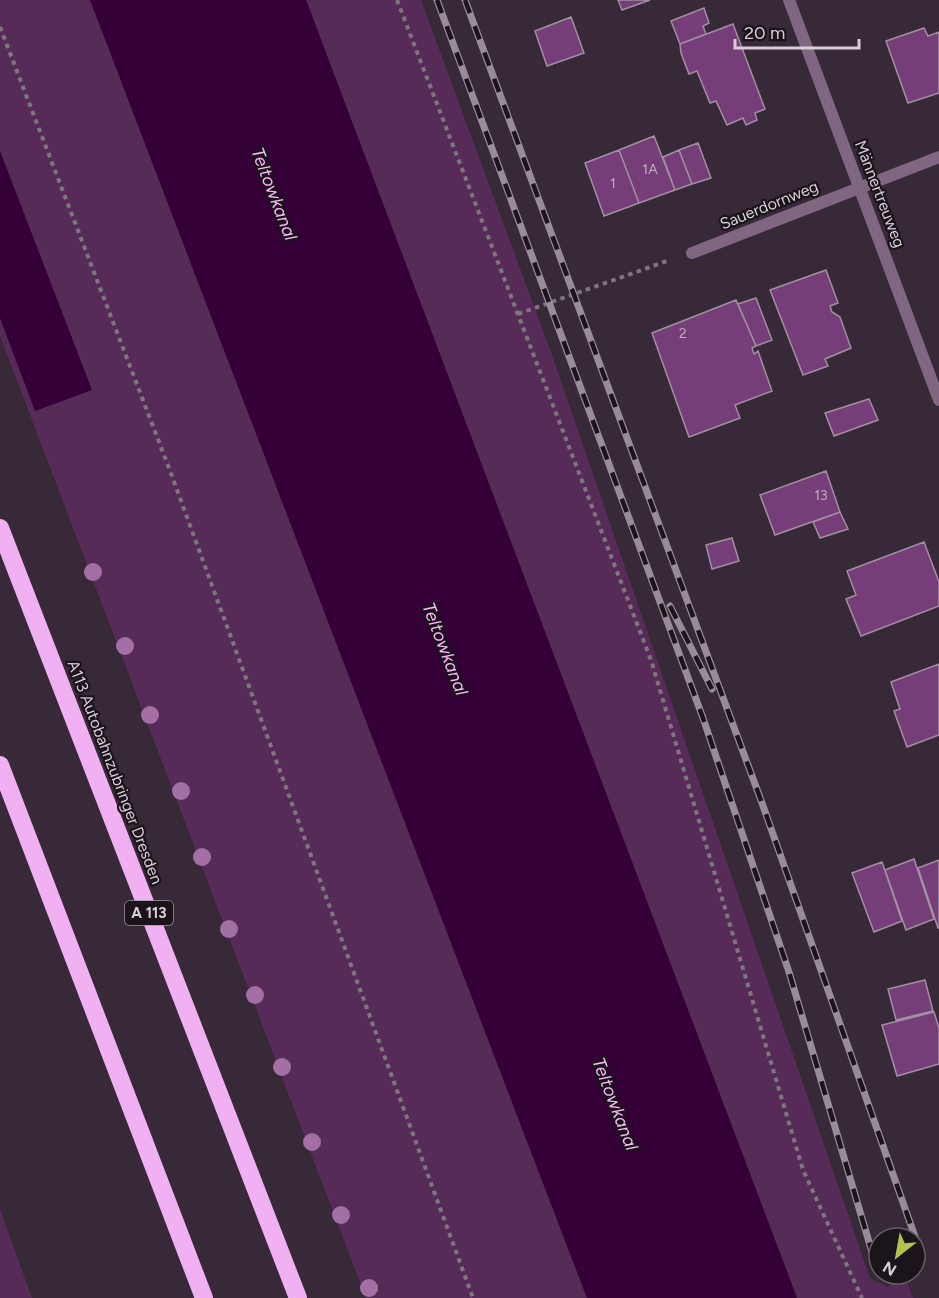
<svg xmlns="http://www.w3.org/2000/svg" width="939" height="1298" font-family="Figtree,sans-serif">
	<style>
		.green { fill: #562b57 }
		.water { fill: #340037 }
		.building { fill: #763e78; stroke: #a28fa2; stroke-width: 1.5 }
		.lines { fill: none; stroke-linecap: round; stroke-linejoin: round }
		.path { stroke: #817481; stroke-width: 4; stroke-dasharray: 4.5 4.5; stroke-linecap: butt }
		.minor { stroke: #806680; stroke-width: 12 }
		.motorway { stroke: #f0b0f1; stroke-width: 18 }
		.rail-casing { stroke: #988c98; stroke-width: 7 }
		.rail { stroke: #1b141b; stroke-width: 4.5; stroke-dasharray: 14; stroke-linecap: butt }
		.tree { fill: #a36fa4 }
		.labels { text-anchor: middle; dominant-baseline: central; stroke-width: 4.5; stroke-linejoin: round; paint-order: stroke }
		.number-label { font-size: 14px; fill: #c0aac0 }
		.shield { fill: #1b141b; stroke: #9f969f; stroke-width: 1.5 }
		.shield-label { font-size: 15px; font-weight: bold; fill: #d8ced8 }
		.street-label { font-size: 16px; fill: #d8ced8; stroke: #1b141b }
		.water-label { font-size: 18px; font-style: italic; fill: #fab8fa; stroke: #1b141b }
	</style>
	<rect width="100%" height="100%" fill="#382939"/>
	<!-- green -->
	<path class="green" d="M 0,0 L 90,0 L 587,1298 L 366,1298 L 0,336 Z
		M 306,0 L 421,0 L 552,355 L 870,1278 L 887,1287 L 906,1280 L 913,1298 L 797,1298 Z
		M 0,1209 L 32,1298 L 0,1298 Z"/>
	<!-- water -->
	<path class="water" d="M 90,0 L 306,0 L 797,1298 L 587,1298 Z
		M 0,151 L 92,390 L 35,411 L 0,318 Z"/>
	<!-- building -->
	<path class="building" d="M 618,0 L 650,0 L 622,10 Z
		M 704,8 L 709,23 L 703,26 L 706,34 L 680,44 L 671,21 Z
		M 571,17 L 584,53 L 547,66 L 535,31 Z
		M 733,24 L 765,109 L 755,113 L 757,120 L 746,125 L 743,118 L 727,125 L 716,101 L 710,103 L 697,71 L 689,74 L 681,53 L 680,44 Z
		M 924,28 L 928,36 L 939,32 L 939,93 L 908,103 L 886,41 Z
		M 654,136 L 675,190 L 639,203 L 619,150 Z
		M 698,143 L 711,178 L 692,184 L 679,150 Z
		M 619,150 L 639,203 L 604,216 L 585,163 Z
		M 679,150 L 692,184 L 675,190 L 663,157 Z
		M 826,270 L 838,303 L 830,306 L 832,312 L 840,317 L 851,348 L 825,359 L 828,366 L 803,375 L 770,290 Z
		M 756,298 L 772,340 L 756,346 L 738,304 Z
		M 736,300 L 756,346 L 752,348 L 754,354 L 758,351 L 772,391 L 735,405 L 740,418 L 689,437 L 652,333 Z
		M 869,399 L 878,420 L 834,436 L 825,413 Z
		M 826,471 L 840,512 L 775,535 L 760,495 Z
		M 840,512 L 848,529 L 820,538 L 813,522 Z
		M 732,538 L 739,561 L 712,569 L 706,545 Z
		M 924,542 L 939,582 L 939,606 L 861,636 L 846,599 L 856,595 L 847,571 Z
		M 939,664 L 939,735 L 907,747 L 894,711 L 900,709 L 891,682 Z
		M 914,859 L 934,919 L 906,930 L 885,870 Z
		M 939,860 L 939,928 L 938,928 L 918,868 Z
		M 882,862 L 902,921 L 874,932 L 852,873 Z
		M 925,980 L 933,1011 L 896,1020 L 888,989 Z
		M 934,1012 L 939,1028 L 939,1064 L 897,1076 L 882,1025 Z"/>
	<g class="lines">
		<!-- path -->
		<path class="path" d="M 397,0 L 651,660 L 803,1170 L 862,1298
			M 0,27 L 169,468 L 473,1298
			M 518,314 L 667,261"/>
		<!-- minor -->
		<path class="minor" d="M 789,0 L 939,400
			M 692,253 L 939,157"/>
		<!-- motorway -->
		<path class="motorway" d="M 0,528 L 298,1298
			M 0,765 L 204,1298"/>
		<!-- rail casing -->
		<g class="rail-casing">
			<path id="rail" d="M 437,0 L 703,718 L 789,972 L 872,1252
				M 465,0 L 762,803 L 919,1248
				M 670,606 L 712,689"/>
		</g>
		<!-- rail -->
		<use href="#rail" class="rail"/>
	</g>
	<!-- trees -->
	<g class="tree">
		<circle cx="93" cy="572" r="9"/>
		<circle cx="125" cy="646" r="9"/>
		<circle cx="150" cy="715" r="9"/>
		<circle cx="181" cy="791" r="9"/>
		<circle cx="202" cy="857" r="9"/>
		<circle cx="229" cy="929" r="9"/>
		<circle cx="255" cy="995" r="9"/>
		<circle cx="282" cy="1067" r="9"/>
		<circle cx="312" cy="1142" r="9"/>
		<circle cx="341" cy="1215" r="9"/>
		<circle cx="369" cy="1288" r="9"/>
	</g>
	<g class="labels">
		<!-- number labels -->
		<g class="number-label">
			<text x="650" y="169">1A</text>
			<text x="613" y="183">1</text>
			<text x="683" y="333">2</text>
			<text x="821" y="495">13</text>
		</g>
		<!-- shield labels -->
		<rect class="shield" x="125" y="901" width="48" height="24" rx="4.5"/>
		<g class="shield-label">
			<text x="149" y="913">A 113</text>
		</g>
		<!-- street labels -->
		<g class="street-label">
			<text transform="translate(880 194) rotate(69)">Männertreuweg</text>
			<text transform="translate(769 205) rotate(-22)">Sauerdornweg</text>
			<text transform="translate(115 772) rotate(69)">A113 Autobahnzubringer Dresden</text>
		</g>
		<!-- water labels -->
		<g class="water-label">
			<text transform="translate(274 194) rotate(69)">Teltowkanal</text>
			<text transform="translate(445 649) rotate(69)">Teltowkanal</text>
			<text transform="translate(615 1104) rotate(69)">Teltowkanal</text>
		</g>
	</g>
	<!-- north arrow -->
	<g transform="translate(897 1256) rotate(211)"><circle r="28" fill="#1b141b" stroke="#675e67" stroke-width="1.5"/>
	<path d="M0-4.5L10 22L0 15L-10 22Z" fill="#b3c24b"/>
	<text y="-9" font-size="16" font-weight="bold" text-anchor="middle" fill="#d8ced8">N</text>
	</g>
	<!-- scale -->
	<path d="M735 39v9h124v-9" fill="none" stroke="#d8ced8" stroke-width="3"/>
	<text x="744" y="39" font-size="18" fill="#d8ced8" stroke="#1b141b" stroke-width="4.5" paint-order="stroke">20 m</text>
</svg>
